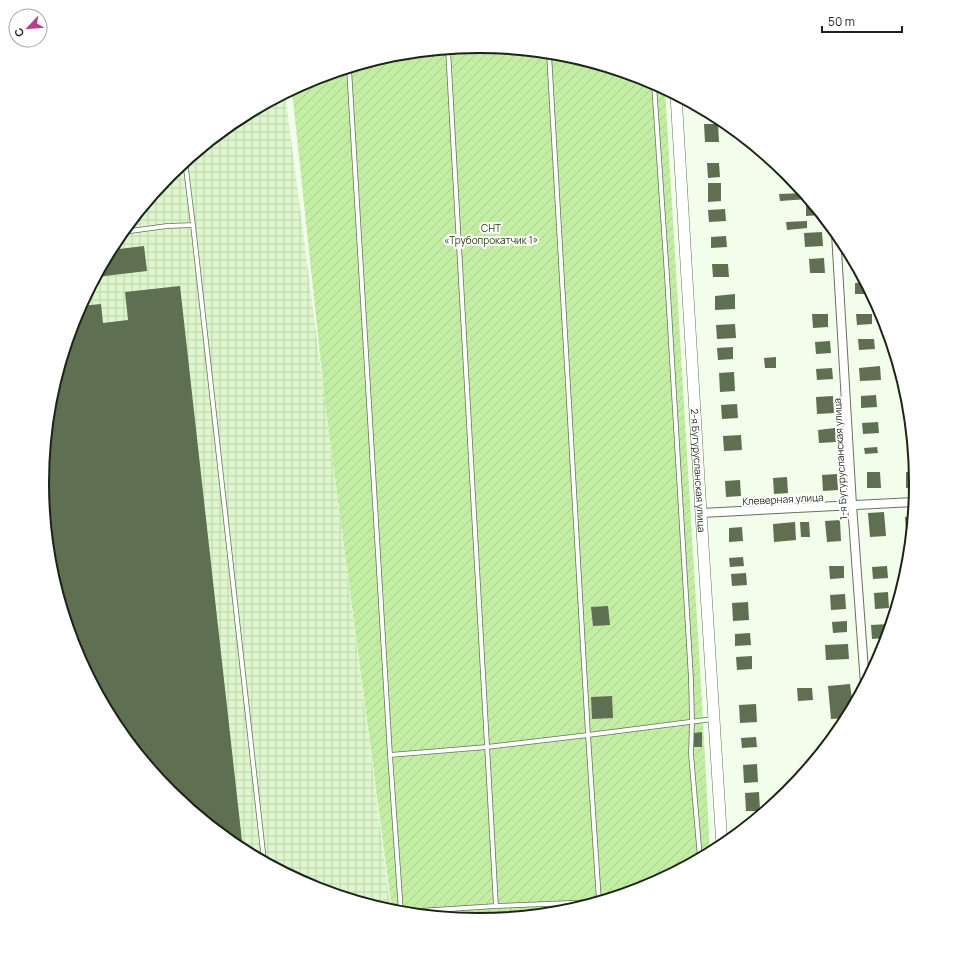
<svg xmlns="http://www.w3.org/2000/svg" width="958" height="966" font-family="Manrope,sans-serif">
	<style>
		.industrial { fill: url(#industrial-grid) }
		.garden { fill: url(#garden-furrows) }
		.building { fill: #5e6f52 }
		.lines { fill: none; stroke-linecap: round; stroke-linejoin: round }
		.service-casing { stroke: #637457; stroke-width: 5.5 }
		.minor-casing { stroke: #637457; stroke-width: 10 }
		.tertiary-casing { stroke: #637457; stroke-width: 12 }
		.service { stroke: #fff; stroke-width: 4 }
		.minor { stroke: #fff; stroke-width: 8 }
		.tertiary { stroke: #fff; stroke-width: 11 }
		.labels { text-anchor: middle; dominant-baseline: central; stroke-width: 4; stroke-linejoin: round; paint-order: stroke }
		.park-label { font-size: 10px; fill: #223c06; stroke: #fff }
		.street-label { font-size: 10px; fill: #1c2317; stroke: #fff }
		.rim { fill: none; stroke: #1c2317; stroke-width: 2 }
	</style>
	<defs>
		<pattern id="industrial-grid" width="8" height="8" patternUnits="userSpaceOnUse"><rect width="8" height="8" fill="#def6ce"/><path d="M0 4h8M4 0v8" fill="none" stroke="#bed3b0"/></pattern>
		<pattern id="garden-furrows" width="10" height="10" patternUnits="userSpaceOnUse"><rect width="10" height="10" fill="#c2eda3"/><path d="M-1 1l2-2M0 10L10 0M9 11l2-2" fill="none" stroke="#a6cb8c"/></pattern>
	</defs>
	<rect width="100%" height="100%" fill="#f2feeb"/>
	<!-- industrial -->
	<path class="industrial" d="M 285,93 L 391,911 L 312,887 L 236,846 L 170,792 L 116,726 L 75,650 L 50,568 L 42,483 L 50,398 L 75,316 L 116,240 L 170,174 L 236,120 Z"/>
	<!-- garden -->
	<path class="garden" d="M 479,46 L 564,54 L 646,79 L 665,89 L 702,702 L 710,853 L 646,887 L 564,912 L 479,920 L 392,911 L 325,402 L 292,90 L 312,79 L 394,54 Z"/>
	<!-- building -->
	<path class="building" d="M 704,124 L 718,124 L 719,142 L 705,142 Z
		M 707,163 L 719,163 L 720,177 L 708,178 Z
		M 708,183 L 721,183 L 721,201 L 708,202 Z
		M 804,193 L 808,198 L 808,199 L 780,201 L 779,194 Z
		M 806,204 L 812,204 L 822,215 L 806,216 Z
		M 725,209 L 726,221 L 709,222 L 708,210 Z
		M 807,221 L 807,228 L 787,230 L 786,222 Z
		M 822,232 L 823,246 L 805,247 L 804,233 Z
		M 726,236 L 727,247 L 711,248 L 711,237 Z
		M 144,246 L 147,271 L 96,277 L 111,250 Z
		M 824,258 L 825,273 L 810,273 L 809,259 Z
		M 712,264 L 728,264 L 729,277 L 713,277 Z
		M 865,282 L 871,294 L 855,294 L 855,283 Z
		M 180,286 L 243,850 L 236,846 L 170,792 L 116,726 L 75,650 L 50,568 L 42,483 L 50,398 L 75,316 L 80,306 L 101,304 L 103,323 L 128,320 L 125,292 Z
		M 735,294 L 735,309 L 715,310 L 715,296 Z
		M 812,314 L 828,314 L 828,327 L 813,328 Z
		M 856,314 L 872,314 L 872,324 L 857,325 Z
		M 735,324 L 736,338 L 717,339 L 716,325 Z
		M 858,339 L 874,339 L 875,349 L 859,350 Z
		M 830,341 L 831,353 L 816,354 L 815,342 Z
		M 733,347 L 733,359 L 718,360 L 717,348 Z
		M 776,357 L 776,368 L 765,368 L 764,358 Z
		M 880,366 L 881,380 L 860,381 L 859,368 Z
		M 832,368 L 833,379 L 817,380 L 816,369 Z
		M 734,372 L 735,391 L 720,392 L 719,373 Z
		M 876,395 L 877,407 L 861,408 L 861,396 Z
		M 833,396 L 834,413 L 817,414 L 816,397 Z
		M 737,404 L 738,418 L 722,419 L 721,405 Z
		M 878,422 L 879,433 L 863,434 L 862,423 Z
		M 835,428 L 836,442 L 819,443 L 818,430 Z
		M 741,435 L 742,450 L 724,451 L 723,436 Z
		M 877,447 L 878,453 L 865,454 L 864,448 Z
		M 867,472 L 880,472 L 881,488 L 867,488 Z
		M 906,472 L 915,472 L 916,487 L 906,488 Z
		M 837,474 L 838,490 L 823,491 L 822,475 Z
		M 787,477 L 788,493 L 774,494 L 773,478 Z
		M 740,480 L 741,496 L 726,497 L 725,481 Z
		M 884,512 L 886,536 L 870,537 L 868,513 Z
		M 913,516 L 911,531 L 906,532 L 905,517 Z
		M 840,520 L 841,541 L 827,542 L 825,521 Z
		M 795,522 L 796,540 L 774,542 L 773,524 Z
		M 800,522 L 809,522 L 810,537 L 801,537 Z
		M 742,527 L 743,541 L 729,542 L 729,528 Z
		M 743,557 L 744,566 L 730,567 L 729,558 Z
		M 829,566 L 844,566 L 844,578 L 830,579 Z
		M 887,566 L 888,578 L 873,579 L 872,567 Z
		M 746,573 L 747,585 L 732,586 L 731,574 Z
		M 888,592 L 889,608 L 875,609 L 874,593 Z
		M 845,594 L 846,609 L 831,610 L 830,595 Z
		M 748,602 L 749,620 L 733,621 L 732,603 Z
		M 608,606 L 610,625 L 593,626 L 591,607 Z
		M 847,621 L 847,632 L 833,633 L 832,622 Z
		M 889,624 L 889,630 L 886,638 L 872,639 L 871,625 Z
		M 750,633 L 751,645 L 735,646 L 735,634 Z
		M 848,644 L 849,659 L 826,660 L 825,645 Z
		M 752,656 L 752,669 L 737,670 L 736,657 Z
		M 850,684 L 853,707 L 846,718 L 831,719 L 828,686 Z
		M 797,688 L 812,688 L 813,700 L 798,701 Z
		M 612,696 L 613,718 L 592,719 L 591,697 Z
		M 756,704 L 757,722 L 740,723 L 739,705 Z
		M 702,732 L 702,747 L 694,747 L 694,733 Z
		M 756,737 L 757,747 L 742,748 L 741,738 Z
		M 757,764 L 758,782 L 744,783 L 743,765 Z
		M 759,792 L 760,811 L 746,811 L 745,793 Z"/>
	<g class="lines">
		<!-- service casing -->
		<g class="service-casing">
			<path id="service" d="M 448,49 L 496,906
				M 549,53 L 588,735 L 599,901
				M 349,68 L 390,755 L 401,912
				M 654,84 L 667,276 L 691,679 L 692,721 L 691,754 L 700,858
				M 185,161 L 193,225
				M 123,232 L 167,226 L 193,225 L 264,861
				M 390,755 L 487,747 L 588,735 L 713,719
				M 403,912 L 496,906 L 596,902"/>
		</g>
		<!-- minor casing -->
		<g class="minor-casing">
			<path id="minor" d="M 836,233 L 852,505 L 865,684
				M 701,513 L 914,502"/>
		</g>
		<!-- tertiary casing -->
		<g class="tertiary-casing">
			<g id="tertiary">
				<path id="s1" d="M 676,95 L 701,513 L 722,846"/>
			</g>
		</g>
		<!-- service -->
		<use href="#service" class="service"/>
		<!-- minor -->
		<use href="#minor" class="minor"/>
		<!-- tertiary -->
		<use href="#tertiary" class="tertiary"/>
	</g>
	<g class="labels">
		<!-- park labels -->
		<g class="park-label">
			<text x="491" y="228">СНТ<tspan x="491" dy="12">«Трубопрокатчик 1»</tspan></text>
		</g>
		<!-- street labels -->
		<g class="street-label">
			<text transform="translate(840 459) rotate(-93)">1-я Бугурусланская улица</text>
			<text stroke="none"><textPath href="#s1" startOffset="376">2-я Бугурусланская улица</textPath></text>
			<text transform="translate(783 499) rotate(-3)">Клеверная улица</text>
		</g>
	</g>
	<!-- crop -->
	<path d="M0 0H958V966H0ZM49 483a430 430 0 1 1 860 0a430 430 0 1 1-860 0Z" fill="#fff" fill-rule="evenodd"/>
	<path class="rim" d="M49 483a430 430 0 1 1 860 0a430 430 0 1 1-860 0Z"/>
	<!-- north arrow -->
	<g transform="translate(28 28) rotate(244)"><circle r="19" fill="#ffffff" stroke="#a4a7a2"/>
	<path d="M0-3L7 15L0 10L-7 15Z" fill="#b83e91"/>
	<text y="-6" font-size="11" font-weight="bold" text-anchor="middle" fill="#1c2317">С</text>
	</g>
	<!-- scale -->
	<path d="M822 26v6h80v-6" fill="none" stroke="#1c2317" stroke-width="2"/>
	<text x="828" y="26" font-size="12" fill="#1c2317" stroke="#ffffff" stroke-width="3" paint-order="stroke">50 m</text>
</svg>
